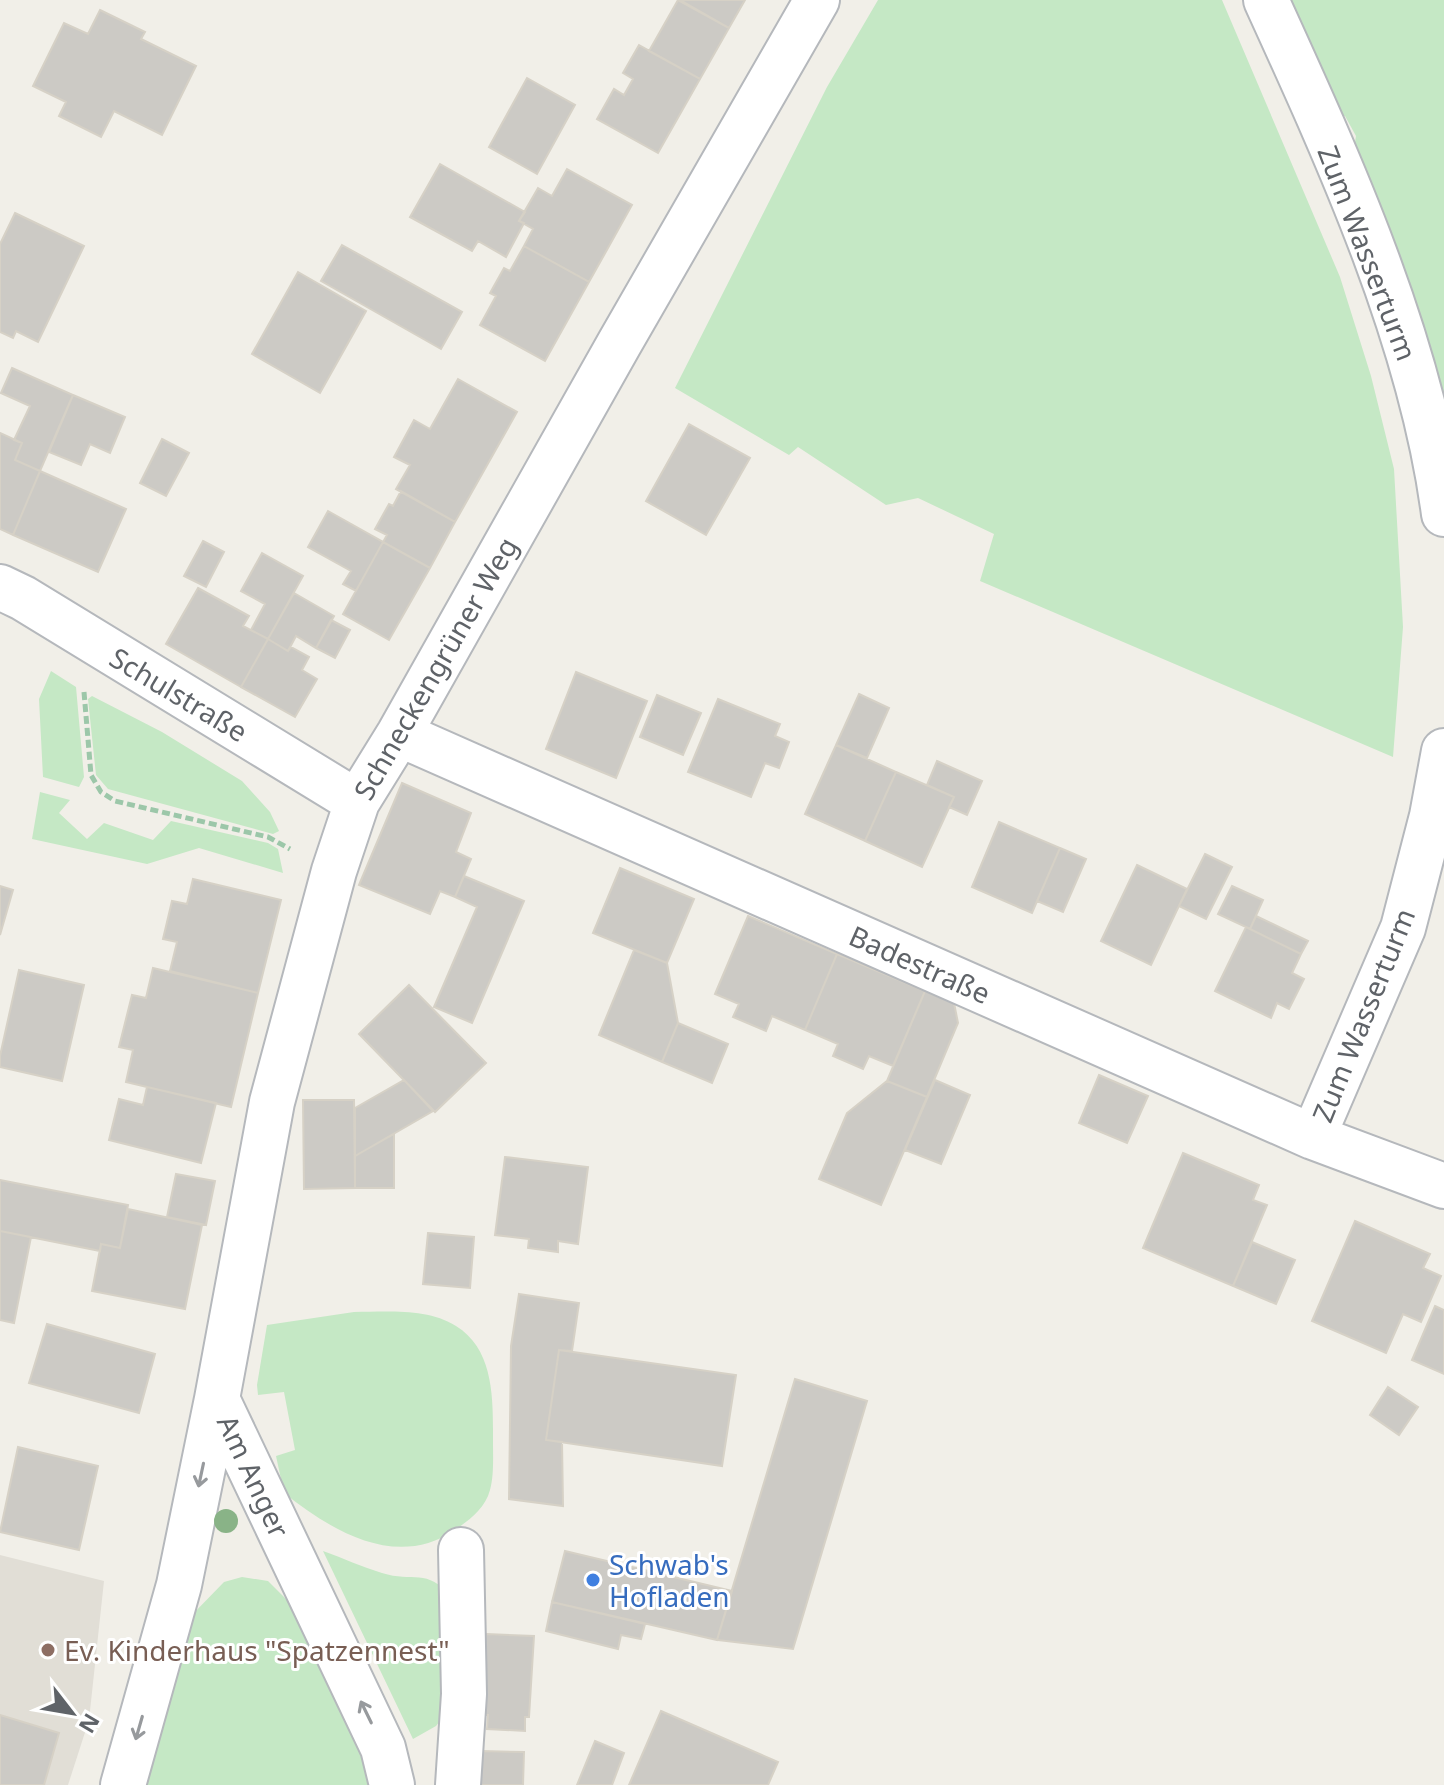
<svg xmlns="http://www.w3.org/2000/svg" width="1444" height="1785" font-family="'Noto Sans',sans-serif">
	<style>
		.education { fill: #e1ded6 }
		.green { fill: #c5e8c5 }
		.building { fill: #cccac5; stroke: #d6d1c6; stroke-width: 2 }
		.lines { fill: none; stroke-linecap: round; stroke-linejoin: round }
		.street-casing { stroke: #b5b8bc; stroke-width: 48 }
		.path { stroke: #9cc7a9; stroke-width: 5; stroke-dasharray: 8 4; stroke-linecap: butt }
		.street { stroke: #fff; stroke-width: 44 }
		.tree { fill: #89b387 }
		.oneway { stroke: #979a9d }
		.shop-dot { fill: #3f7fe0; stroke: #fff; stroke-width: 3 }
		.education-dot { fill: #8d6e63; stroke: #fff; stroke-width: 3 }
		.labels { text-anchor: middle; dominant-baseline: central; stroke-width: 6; stroke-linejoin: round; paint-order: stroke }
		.street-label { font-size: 28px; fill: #5f6368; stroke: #fff }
		.shop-label { font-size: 28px; fill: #366cbe; stroke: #fff; text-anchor: start }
		.education-label { font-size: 28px; fill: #785e54; stroke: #fff; text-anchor: start }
	</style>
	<rect width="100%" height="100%" fill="#f1efe8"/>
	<!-- education -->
	<path class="education" d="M 0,1555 L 104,1581 L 89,1720 L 68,1785 L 0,1785 Z"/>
	<!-- green -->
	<path class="green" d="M 878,0 L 1222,0 L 1340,277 L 1371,376 L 1394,469 L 1403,627 L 1393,757 L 980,581 L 994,534 L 918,498 L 886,505 L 798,447 L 789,455 L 675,388 L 827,87 Z
		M 1280,0 L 1444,0 L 1444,448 L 1351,166 L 1356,136 L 1345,116 L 1336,117 Z
		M 51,671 L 76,687 L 84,777 L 79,787 L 43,777 L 39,699 Z
		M 92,696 L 162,732 L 242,781 L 270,812 L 279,831 L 273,834 L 108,789 L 96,775 L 88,699 Z
		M 40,792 L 70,800 L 59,813 L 87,839 L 104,823 L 153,840 L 171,821 L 268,843 L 278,849 L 283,873 L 199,848 L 147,864 L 32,839 Z
		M 354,1312 C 387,1312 427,1308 456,1326 C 495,1350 493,1401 493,1442 C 493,1456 494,1476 490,1490 C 485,1509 469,1520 455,1530 C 396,1570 332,1531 284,1493 L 276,1456 L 295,1450 L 284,1392 L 258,1395 L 257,1385 L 267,1325 Z
		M 323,1551 C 343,1558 362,1567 382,1573 C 413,1583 427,1567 451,1597 L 444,1716 L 436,1726 L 413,1739 Z
		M 242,1577 L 268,1581 L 296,1609 L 380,1785 L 141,1785 L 189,1618 L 224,1582 Z"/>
	<!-- building -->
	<path class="building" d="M 678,0 L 729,28 L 700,79 L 649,51 Z
		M 680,0 L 745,0 L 729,28 Z
		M 100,10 L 145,32 L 141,39 L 196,66 L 162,135 L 114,111 L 101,137 L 59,116 L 66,102 L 33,86 L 64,23 L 88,34 Z
		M 639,45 L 700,79 L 658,153 L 597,119 L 614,89 L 624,95 L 633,79 L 623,73 Z
		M 527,78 L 575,105 L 537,174 L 489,147 Z
		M 440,164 L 525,212 L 519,221 L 524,223 L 506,257 L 478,241 L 472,251 L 410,217 Z
		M 567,169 L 632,205 L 589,282 L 524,246 L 533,229 L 519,221 L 538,188 L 552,196 Z
		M 15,213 L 84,246 L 38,342 L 16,331 L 13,338 L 0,332 L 0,244 Z
		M 342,245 L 462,312 L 441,349 L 321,281 Z
		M 524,246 L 589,282 L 545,361 L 480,325 L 496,296 L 490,293 L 504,268 L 510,271 Z
		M 298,272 L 366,311 L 320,393 L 252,354 Z
		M 12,368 L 73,395 L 40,471 L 15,460 L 22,443 L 14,440 L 30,406 L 1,393 Z
		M 458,379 L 517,412 L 455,522 L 396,489 L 410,465 L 394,457 L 414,420 L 430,429 Z
		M 73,395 L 125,417 L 110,453 L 90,444 L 81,465 L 49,452 Z
		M 689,424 L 750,458 L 706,535 L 646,501 Z
		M 0,433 L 22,443 L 15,460 L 40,471 L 13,535 L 0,529 Z
		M 162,439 L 189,453 L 166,496 L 140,483 Z
		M 40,471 L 126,509 L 98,572 L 13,535 Z
		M 401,491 L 455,522 L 430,568 L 383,542 L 387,535 L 375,529 L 389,504 L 393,506 Z
		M 328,511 L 383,542 L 356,591 L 343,584 L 351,571 L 308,547 Z
		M 203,541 L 224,552 L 206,587 L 184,576 Z
		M 383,542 L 430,568 L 389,640 L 343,614 Z
		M 262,553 L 303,576 L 268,639 L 251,630 L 265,604 L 241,591 Z
		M 198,588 L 249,616 L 243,626 L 268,639 L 241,687 L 166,644 Z
		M 294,593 L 334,616 L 316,648 L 296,636 L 288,651 L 268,639 Z
		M 331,620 L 350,630 L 335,658 L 316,648 Z
		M 268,639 L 288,651 L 291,647 L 309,657 L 302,670 L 317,679 L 295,717 L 241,687 Z
		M 576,672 L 647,701 L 616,778 L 546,749 Z
		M 859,694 L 889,708 L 867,758 L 836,745 Z
		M 657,695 L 701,713 L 683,755 L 640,737 Z
		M 718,699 L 780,724 L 775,736 L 789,742 L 779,768 L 765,763 L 751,797 L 688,772 Z
		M 836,745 L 896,772 L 865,841 L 805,814 Z
		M 937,761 L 982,781 L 967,815 L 949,807 L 954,797 L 927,785 Z
		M 896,772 L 954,797 L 922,867 L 865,841 Z
		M 402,783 L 471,813 L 456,852 L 471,859 L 455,897 L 440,891 L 430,914 L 359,885 Z
		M 999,822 L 1060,848 L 1032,913 L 972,887 Z
		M 1060,848 L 1086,859 L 1063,912 L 1037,901 Z
		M 1205,854 L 1232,867 L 1206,919 L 1179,906 Z
		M 1137,865 L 1187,889 L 1151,965 L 1101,941 Z
		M 620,868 L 694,899 L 667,963 L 593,933 Z
		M 464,876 L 524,901 L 472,1023 L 434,1007 L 477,907 L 455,897 Z
		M 193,879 L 281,900 L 258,993 L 170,971 L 177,942 L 163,939 L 172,901 L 187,904 Z
		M 0,886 L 13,890 L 0,935 Z
		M 1232,886 L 1263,900 L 1250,929 L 1218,914 Z
		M 748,916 L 837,954 L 805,1030 L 772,1016 L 766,1031 L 733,1017 L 739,1004 L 715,994 Z
		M 1256,916 L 1308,941 L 1301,954 L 1250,929 Z
		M 1246,927 L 1301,954 L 1292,973 L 1304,979 L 1289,1009 L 1277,1003 L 1271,1018 L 1215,991 Z
		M 634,950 L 667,963 L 678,1023 L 662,1062 L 599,1035 Z
		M 837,954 L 925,991 L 893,1066 L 869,1056 L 863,1069 L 833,1056 L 838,1044 L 805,1030 Z
		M 153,968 L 258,993 L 231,1107 L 126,1082 L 133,1050 L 119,1047 L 132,995 L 146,998 Z
		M 19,970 L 84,985 L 62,1081 L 0,1067 L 0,1056 Z
		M 409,985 L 486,1063 L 435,1112 L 359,1034 Z
		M 925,991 L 954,1003 L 958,1023 L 927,1097 L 887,1081 Z
		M 678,1023 L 728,1044 L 712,1083 L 662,1062 Z
		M 1099,1075 L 1148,1096 L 1127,1143 L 1079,1123 Z
		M 404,1080 L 433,1111 L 355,1156 L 355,1108 Z
		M 935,1080 L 970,1095 L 941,1164 L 905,1150 Z
		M 887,1081 L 927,1097 L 881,1205 L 819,1179 L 847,1113 Z
		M 147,1087 L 216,1103 L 201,1163 L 109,1140 L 119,1099 L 143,1105 Z
		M 303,1100 L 354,1100 L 355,1188 L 304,1189 Z
		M 394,1134 L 394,1188 L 355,1188 L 355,1156 Z
		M 1183,1153 L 1259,1185 L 1253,1200 L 1267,1205 L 1233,1286 L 1143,1248 Z
		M 505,1157 L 588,1167 L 578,1244 L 558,1241 L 558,1252 L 528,1248 L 529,1239 L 495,1235 Z
		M 176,1174 L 215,1181 L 206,1225 L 167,1217 Z
		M 0,1180 L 128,1205 L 120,1248 L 101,1244 L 100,1251 L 0,1231 Z
		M 128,1209 L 202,1225 L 185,1309 L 92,1291 L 101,1244 L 120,1248 Z
		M 1355,1221 L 1430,1254 L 1423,1268 L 1441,1276 L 1421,1322 L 1403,1314 L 1386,1353 L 1312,1321 Z
		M 0,1231 L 31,1237 L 14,1323 L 0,1320 Z
		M 428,1233 L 474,1237 L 470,1288 L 423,1284 Z
		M 1252,1242 L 1295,1260 L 1276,1304 L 1233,1286 Z
		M 519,1294 L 579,1303 L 572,1351 L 559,1350 L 546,1440 L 562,1442 L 563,1506 L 509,1499 L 511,1346 Z
		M 1435,1306 L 1444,1310 L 1444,1374 L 1412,1360 Z
		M 47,1324 L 155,1354 L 139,1413 L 29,1383 Z
		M 559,1350 L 736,1375 L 722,1466 L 546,1440 Z
		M 795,1379 L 867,1401 L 793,1649 L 717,1640 Z
		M 1388,1387 L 1418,1407 L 1399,1435 L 1370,1415 Z
		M 18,1447 L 98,1466 L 79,1550 L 0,1532 Z
		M 565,1551 L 732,1591 L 717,1640 L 552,1602 Z
		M 552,1602 L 645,1624 L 641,1639 L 621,1635 L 618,1649 L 546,1631 Z
		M 486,1634 L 534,1636 L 529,1717 L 525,1717 L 525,1731 L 487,1729 L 488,1715 L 481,1715 Z
		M 661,1711 L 778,1762 L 768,1785 L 629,1785 Z
		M 0,1715 L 59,1733 L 44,1785 L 0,1785 Z
		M 595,1741 L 624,1753 L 612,1785 L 577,1785 Z
		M 481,1751 L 524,1752 L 523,1785 L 479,1785 Z"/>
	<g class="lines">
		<!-- street casing -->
		<g class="street-casing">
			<path id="street" d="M 1266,0 C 1339,160 1421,339 1444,514
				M 0,587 L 23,598 L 357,802
				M 399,734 L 1313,1137 L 1444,1186
				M 1313,1137 L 1403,928 L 1432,816 L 1444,751
				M 217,1399 L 383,1748 L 392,1785
				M 123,1785 L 179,1585 L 217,1399 L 272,1102 L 334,871 L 357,802 L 399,734 L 619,344 L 817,0
				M 458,1785 L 464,1694 L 461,1550"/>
		</g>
		<!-- path -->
		<path class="path" d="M 84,692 L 91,775 L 101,792 L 115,801 L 268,837 L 290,849"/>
		<!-- street -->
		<use href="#street" class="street"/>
	</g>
	<!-- trees -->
	<circle class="tree" cx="226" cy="1521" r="12"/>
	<!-- one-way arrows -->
	<defs><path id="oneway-shaft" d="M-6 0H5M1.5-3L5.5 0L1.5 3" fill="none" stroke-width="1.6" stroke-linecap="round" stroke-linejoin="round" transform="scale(2)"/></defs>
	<g class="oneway">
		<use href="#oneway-shaft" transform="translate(201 1475) rotate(102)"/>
		<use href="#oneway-shaft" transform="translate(366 1712) rotate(-116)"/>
		<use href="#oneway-shaft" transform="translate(139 1728) rotate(106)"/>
	</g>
	<!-- markers -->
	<circle class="shop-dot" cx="593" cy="1580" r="8"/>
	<circle class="education-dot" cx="48" cy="1650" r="8"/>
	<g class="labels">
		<!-- street labels -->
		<g class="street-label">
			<text transform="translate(1368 253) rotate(69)">Zum Wasserturm</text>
			<text transform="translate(435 668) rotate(-60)">Schneckengrüner Weg</text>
			<text transform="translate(179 694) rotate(31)">Schulstraße</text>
			<text transform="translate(920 964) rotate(24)">Badestraße</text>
			<text transform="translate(1363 1015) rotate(-68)">Zum Wasserturm</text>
			<text transform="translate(254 1476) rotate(65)">Am Anger</text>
		</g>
		<!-- shop labels -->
		<g class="shop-label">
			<text x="609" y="1564">Schwab's<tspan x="609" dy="32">Hofladen</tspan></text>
		</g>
		<!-- education labels -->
		<g class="education-label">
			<text x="64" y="1650">Ev. Kinderhaus "Spatzennest"</text>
		</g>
	</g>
	<!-- north arrow -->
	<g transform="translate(72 1713) rotate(121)" stroke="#ffffff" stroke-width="6" paint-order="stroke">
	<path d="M0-6L14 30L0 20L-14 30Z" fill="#5f6368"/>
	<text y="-12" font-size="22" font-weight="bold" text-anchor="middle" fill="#5f6368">N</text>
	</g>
</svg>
